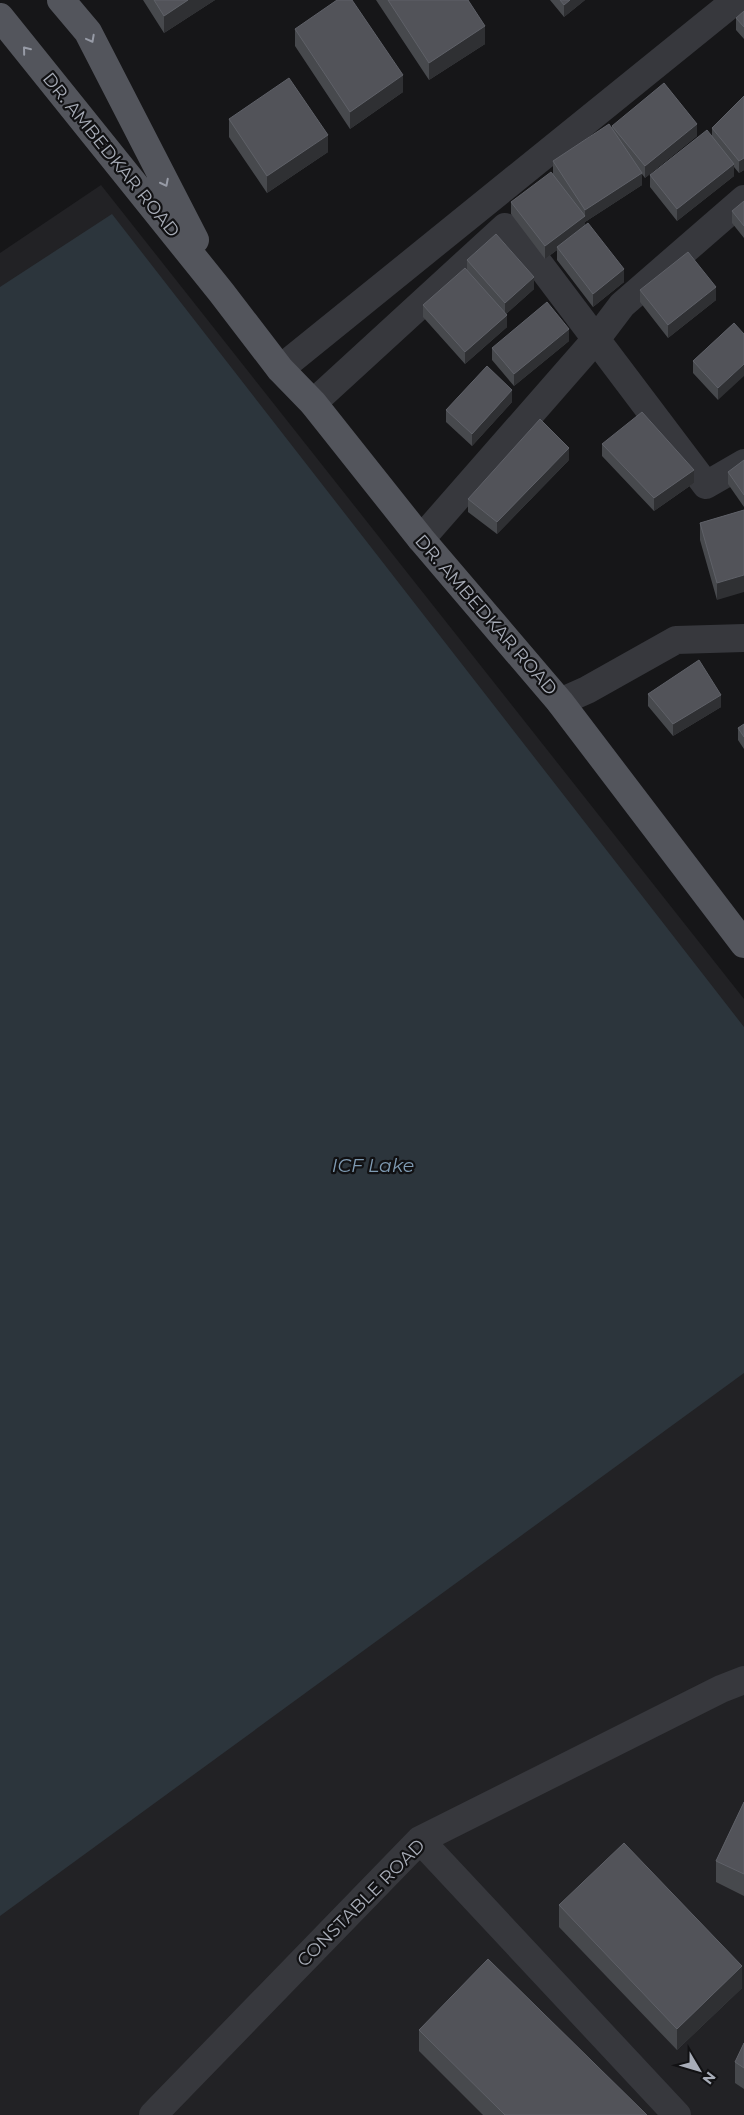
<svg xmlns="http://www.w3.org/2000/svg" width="744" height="2115" font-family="Montserrat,sans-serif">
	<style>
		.built { fill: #222225 }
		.water { fill: #2c353c }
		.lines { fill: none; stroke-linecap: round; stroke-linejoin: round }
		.minor { stroke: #37383d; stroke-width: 28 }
		.major { stroke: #53555c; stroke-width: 28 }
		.wall { fill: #47494d }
		.shaded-wall { fill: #2f3033 }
		.building { fill: #525359; stroke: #5f6168 }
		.oneway { stroke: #979ba6 }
		.labels { text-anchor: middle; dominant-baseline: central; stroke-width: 4.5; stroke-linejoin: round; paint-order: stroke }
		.street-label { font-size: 18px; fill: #a8adb8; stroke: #111113 }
		.water-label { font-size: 19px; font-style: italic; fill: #7f9bb3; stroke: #111113 }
	</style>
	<rect width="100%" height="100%" fill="#161618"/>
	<!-- built -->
	<path class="built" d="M 101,185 L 744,999 L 744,2115 L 0,2115 L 0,253 Z"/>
	<!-- water -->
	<path class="water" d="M 112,214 L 744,1027 L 744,1373 L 0,1916 L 0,287 Z"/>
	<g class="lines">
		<!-- minor -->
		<path class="minor" d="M 280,369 L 736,0
			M 313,403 L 505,227 L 516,235 L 531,253 L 706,485 L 744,463
			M 421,539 L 597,338 L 622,305 L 744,199
			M 560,702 L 587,690 L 676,640 L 744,638
			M 420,1840 L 677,2115
			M 153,2115 L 420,1840 L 721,1689 L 744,1680"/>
		<!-- major -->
		<path class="major" d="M 61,0 L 88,32 L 195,240
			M 0,17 L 221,292 L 280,369 L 313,403 L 421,539 L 560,702 L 744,944"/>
	</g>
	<!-- wall -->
	<path class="wall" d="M 143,0 L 215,0 L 164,33 Z
		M 376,0 L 468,0 L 485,44 L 429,80 Z
		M 550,0 L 585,0 L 564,17 Z
		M 744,11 L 744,39 L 736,30 L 736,18 Z
		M 295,29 L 403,92 L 350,129 L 295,46 Z
		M 744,96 L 744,170 L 739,173 L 734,167 L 734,176 L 677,221 L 650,187 L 650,175 L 712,136 L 712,128 Z
		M 229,119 L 328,152 L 267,193 L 229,137 Z
		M 612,126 L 697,136 L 645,178 L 642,174 L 642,185 L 585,222 L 585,225 L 624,282 L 593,307 L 557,260 L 557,250 L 545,259 L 511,214 L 511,202 L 553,173 L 553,161 L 612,128 Z
		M 744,201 L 744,238 L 732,223 L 732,211 Z
		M 467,260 L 534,289 L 506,314 L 507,327 L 465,364 L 423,317 L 423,305 L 467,270 Z
		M 640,290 L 716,300 L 668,338 L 640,302 Z
		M 734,323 L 718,400 L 693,373 L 693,361 Z
		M 569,341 L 514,386 L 492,360 L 492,348 Z
		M 512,402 L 472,446 L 446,422 L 446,410 Z
		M 602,444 L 694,483 L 654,511 L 602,456 Z
		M 569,460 L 497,534 L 468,512 L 468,499 Z
		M 744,460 L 744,507 L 728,484 L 728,472 Z
		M 744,510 L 717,600 L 700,540 L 700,523 Z
		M 648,694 L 721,707 L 673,736 L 648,706 Z
		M 744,724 L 744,749 L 738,740 L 738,728 Z
		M 744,1802 L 744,1896 L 716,1882 L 716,1861 Z
		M 559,1905 L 742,1988 L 677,2050 L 559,1927 Z
		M 419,2030 L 647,2115 L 483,2115 L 419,2051 Z
		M 744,2043 L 744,2089 L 735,2083 L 735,2062 Z"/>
	<!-- shaded-wall -->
	<path class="shaded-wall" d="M 188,0 L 215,0 L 164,33 L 164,16 Z
		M 570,0 L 585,0 L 564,17 L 564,5 Z
		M 485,26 L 485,44 L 429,80 L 429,63 Z
		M 403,75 L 403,92 L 350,129 L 350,112 Z
		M 697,124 L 697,136 L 645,178 L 645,166 Z
		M 328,135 L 328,152 L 267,193 L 267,176 Z
		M 744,158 L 744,170 L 739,173 L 739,161 Z
		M 734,164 L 734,176 L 677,221 L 677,209 Z
		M 642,173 L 642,185 L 585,222 L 585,228 L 557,247 L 557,250 L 545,259 L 545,246 L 585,216 L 585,210 Z
		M 624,269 L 624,282 L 593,307 L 593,294 Z
		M 534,277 L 534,289 L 505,315 L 505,303 Z
		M 716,287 L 716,300 L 668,338 L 668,325 Z
		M 507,315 L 507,327 L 465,364 L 465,352 Z
		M 569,329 L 569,341 L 514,386 L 514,374 Z
		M 744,364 L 744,376 L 718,400 L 718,388 Z
		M 512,390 L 512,402 L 472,446 L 472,434 Z
		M 569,448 L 569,460 L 497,534 L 497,522 Z
		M 694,470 L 694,483 L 654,511 L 654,498 Z
		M 744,575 L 744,592 L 717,600 L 717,583 Z
		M 721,695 L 721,707 L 673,736 L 673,724 Z
		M 742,1966 L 742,1988 L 677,2050 L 677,2029 Z"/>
	<!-- building -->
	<path class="building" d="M 154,0 L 188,0 L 164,16 Z
		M 337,0 L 352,0 L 403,75 L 350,112 L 295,29 Z
		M 388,0 L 468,0 L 485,26 L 429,63 Z
		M 560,0 L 570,0 L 564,5 Z
		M 744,11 L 744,27 L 736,18 Z
		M 289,78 L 328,135 L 267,176 L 229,119 Z
		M 664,83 L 697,124 L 645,166 L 612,126 Z
		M 744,96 L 744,158 L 739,161 L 712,128 Z
		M 609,124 L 642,173 L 585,210 L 553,161 Z
		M 707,130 L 734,164 L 677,209 L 650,175 Z
		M 551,172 L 585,216 L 545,246 L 511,202 Z
		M 744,201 L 744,226 L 732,211 Z
		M 588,223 L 624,269 L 593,294 L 557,247 Z
		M 496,234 L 534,277 L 505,303 L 467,260 Z
		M 688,252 L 716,287 L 668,325 L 640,290 Z
		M 465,268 L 507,315 L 465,352 L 423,305 Z
		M 547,302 L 569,329 L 514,374 L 492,348 Z
		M 734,323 L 744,334 L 744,364 L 718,388 L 693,361 Z
		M 487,366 L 512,390 L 472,434 L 446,410 Z
		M 642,412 L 694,470 L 654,498 L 602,444 Z
		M 540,419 L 569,448 L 497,522 L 468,499 Z
		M 744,460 L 744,495 L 728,472 Z
		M 744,510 L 744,575 L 717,583 L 700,523 Z
		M 699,660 L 721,695 L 673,724 L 648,694 Z
		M 744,724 L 744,737 L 738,728 Z
		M 744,1802 L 744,1874 L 716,1861 Z
		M 624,1843 L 742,1966 L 677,2029 L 559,1905 Z
		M 488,1959 L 647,2115 L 505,2115 L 419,2030 Z
		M 744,2043 L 744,2068 L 735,2062 Z"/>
	<!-- one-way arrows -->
	<defs><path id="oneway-chevron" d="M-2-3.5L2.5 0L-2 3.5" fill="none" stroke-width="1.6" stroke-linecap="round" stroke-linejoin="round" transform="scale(1.25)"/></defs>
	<g class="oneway">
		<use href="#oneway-chevron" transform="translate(91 39) rotate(62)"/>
		<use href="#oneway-chevron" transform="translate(26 50) rotate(-129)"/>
		<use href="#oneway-chevron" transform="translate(165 183) rotate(63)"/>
	</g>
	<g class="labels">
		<!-- street labels -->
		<g class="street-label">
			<text transform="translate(111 155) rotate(51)">DR. AMBEDKAR ROAD</text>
			<text transform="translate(486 615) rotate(49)">DR. AMBEDKAR ROAD</text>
			<text transform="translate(361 1903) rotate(-45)">CONSTABLE ROAD</text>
		</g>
		<!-- water labels -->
		<g class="water-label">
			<text x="373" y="1165">ICF Lake</text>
		</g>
	</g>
	<!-- north arrow -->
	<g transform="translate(699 2070) rotate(128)" stroke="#111113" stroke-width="4" paint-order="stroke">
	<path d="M0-4L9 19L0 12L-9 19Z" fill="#a8adb8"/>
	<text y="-8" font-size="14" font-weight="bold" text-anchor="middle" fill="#a8adb8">N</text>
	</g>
</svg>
